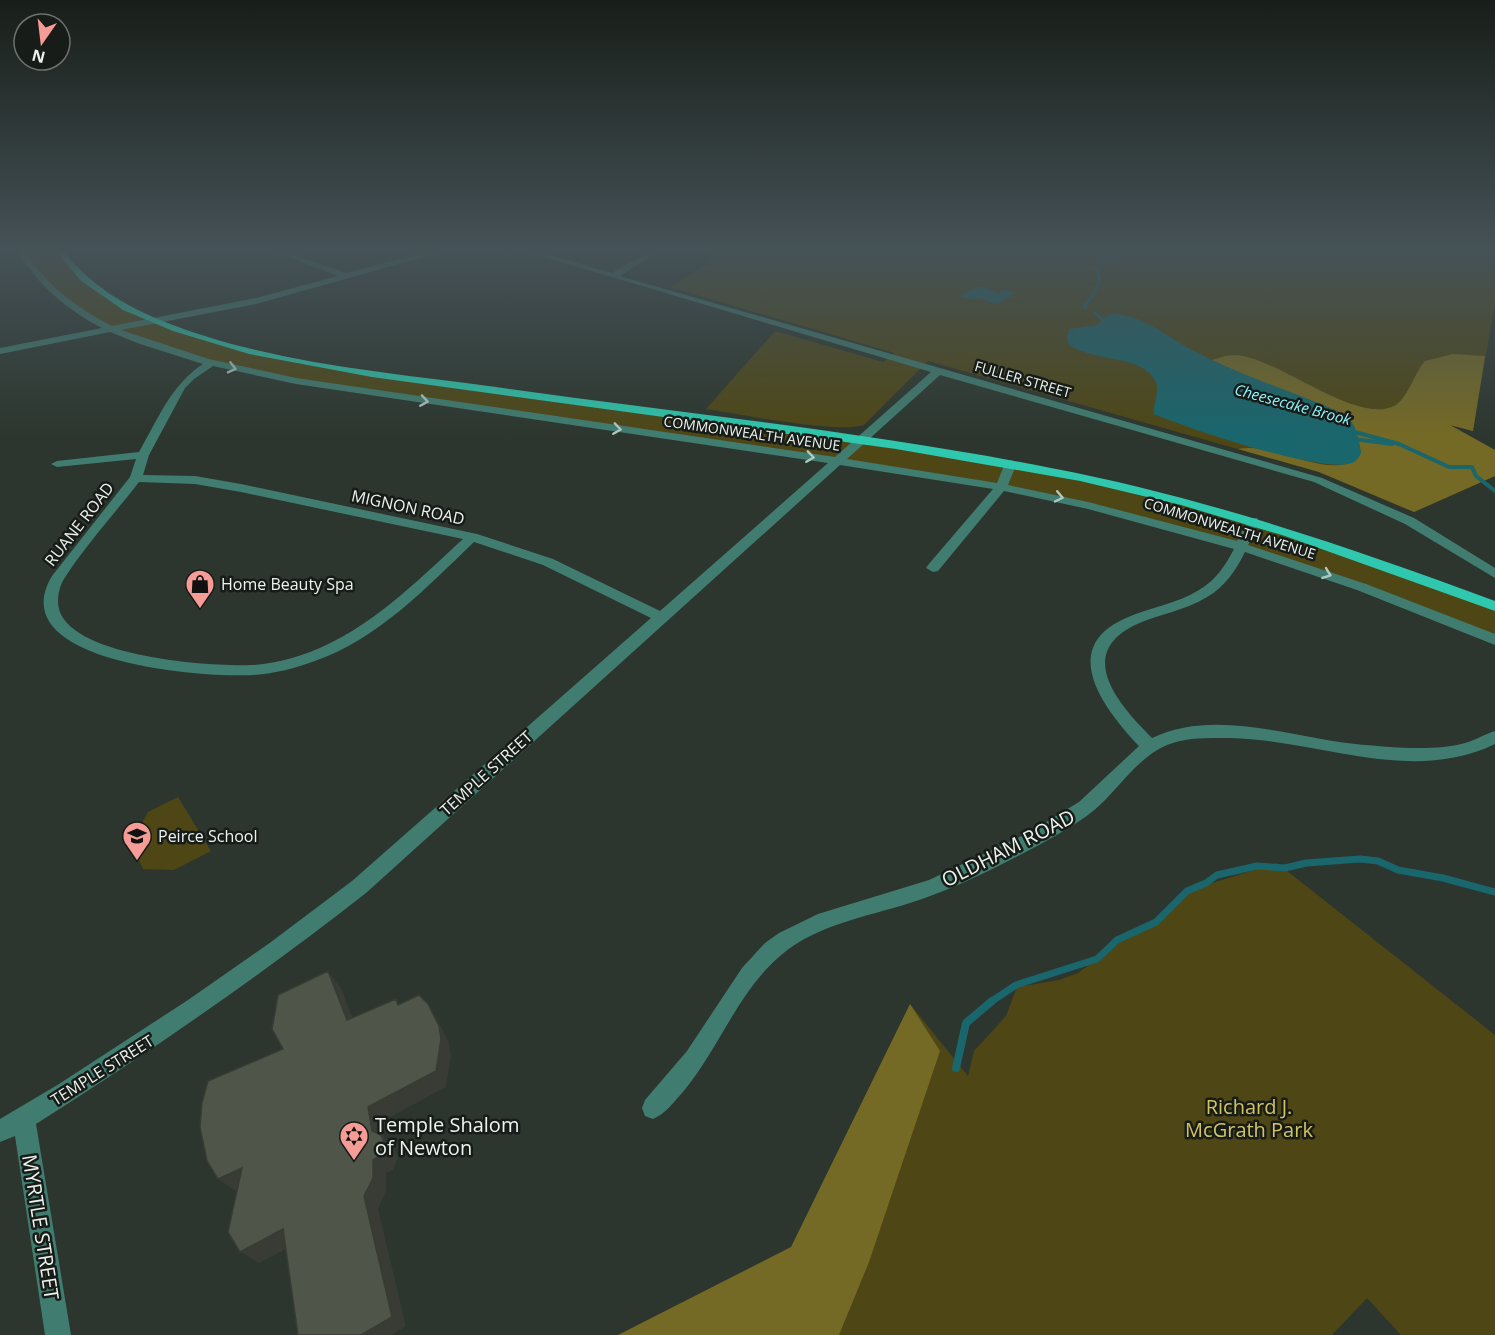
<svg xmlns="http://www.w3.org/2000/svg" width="1495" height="1335" font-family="'Open Sans',sans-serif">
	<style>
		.green { fill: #4e4715 }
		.forest { fill: #756a25 }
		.water { fill: #19666d }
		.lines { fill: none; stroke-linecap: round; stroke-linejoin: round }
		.stream-far3 { stroke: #19666d; stroke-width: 3 }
		.stream-far2 { stroke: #19666d; stroke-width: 4 }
		.stream-far1 { stroke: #19666d; stroke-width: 7 }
		.stream { stroke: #19666d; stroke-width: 8 }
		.street { fill: #407d70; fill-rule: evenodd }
		.primary { fill: #2fc7ad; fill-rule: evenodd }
		.shaded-wall { fill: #383c34 }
		.building { fill: #50554a; stroke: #383c34; stroke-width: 1.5 }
		.oneway { stroke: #b0c9c2 }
		.labels { text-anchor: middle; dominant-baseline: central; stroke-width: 5; stroke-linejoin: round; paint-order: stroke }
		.far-street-label { font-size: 14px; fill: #ecf2ee; stroke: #171c18 }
		.far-water-label { font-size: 15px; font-style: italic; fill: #8ef3fd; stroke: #171c18 }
		.street-label { font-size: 16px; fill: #ecf2ee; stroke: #171c18 }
		.poi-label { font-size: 16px; fill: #ecf2ee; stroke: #171c18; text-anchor: start }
		.near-street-label { font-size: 20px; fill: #ecf2ee; stroke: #171c18 }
		.near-park-label { font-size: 20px; fill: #d2c362; stroke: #171c18 }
		.near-poi-label { font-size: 20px; fill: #ecf2ee; stroke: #171c18; text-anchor: start }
	</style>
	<rect width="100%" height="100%" fill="#2c362e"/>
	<!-- green -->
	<path class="green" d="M 21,251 L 60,251 L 70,266 L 130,309 L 223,344 L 316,363 L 963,456 L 1203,507 L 1495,606 L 1495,640 L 1370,589 L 1087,503 L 247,372 L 112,328 L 82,312 L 29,264 Z
		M 719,251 L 1495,251 L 1495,302 L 1473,431 L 1450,425 L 1495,450 L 1495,476 L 1414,512 L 1319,472 L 928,361 L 864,425 C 835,434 741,414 706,409 L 775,331 L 883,362 L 894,353 L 670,287 L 720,256 L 715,254 Z
		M 178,797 L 211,851 L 174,870 L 143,869 L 131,843 L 148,812 Z
		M 1277,863 L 1495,1035 L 1495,1335 L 1401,1335 L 1367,1298 L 1332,1335 L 749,1335 L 910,1004 L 968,1076 L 974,1051 L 1006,1016 L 1017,987 L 1059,980 L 1078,973 L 1097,959 L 1113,942 L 1155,923 L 1181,896 L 1193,889 Z"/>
	<!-- forest -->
	<path class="forest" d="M 1453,354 L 1485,356 L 1473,431 L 1450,425 L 1495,450 L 1495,476 L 1414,512 L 1319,472 L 1238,449 C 1271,442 1314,472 1346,464 C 1351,463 1357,456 1361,453 L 1354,426 L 1337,411 L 1255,380 L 1212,360 C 1220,358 1226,355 1235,355 C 1278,357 1355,425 1394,406 C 1407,400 1415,372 1425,361 Z
		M 910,1004 L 940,1051 L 869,1262 L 839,1335 L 618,1335 L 791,1247 Z"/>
	<!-- water -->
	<path class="water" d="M 977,287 L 983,287 L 998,293 L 1005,290 L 1016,293 L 997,304 L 978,298 L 973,300 L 959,296 Z
		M 1111,314 C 1134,313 1156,328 1175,340 C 1228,373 1287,388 1344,414 C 1356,423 1359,438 1361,453 C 1359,457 1357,461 1352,463 C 1322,474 1186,428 1154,414 C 1153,404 1160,392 1156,382 C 1143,353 1089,363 1068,343 L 1067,338 L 1069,329 L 1098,325 L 1103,318 Z"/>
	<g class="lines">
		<!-- stream-far3 -->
		<path class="stream-far3" d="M 1086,308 L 1085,305 L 1094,294 L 1100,278 L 1096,268 L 1118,257 L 1123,251
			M 1095,313 L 1107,324"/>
		<!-- stream-far2 -->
		<path class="stream-far2" d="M 1351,431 L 1399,444 L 1449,467 L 1472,467 L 1476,476 L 1495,491
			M 1354,439 L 1392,444"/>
		<!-- stream-far1 -->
		<path class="stream-far1" d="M 989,1003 L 1016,985 L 1097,959 L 1117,940 L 1156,922 L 1187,891 L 1206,883 L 1217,875 L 1257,866 L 1285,868 L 1306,863 L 1360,859 L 1378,861 L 1398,870 L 1443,878 L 1495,892"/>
		<!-- stream -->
		<path class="stream" d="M 956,1068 L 966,1023 L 992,1001"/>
		<!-- street -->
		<path class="street" d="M 17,251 L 25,251 C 47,286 76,307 112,326 L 256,298 L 338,276 L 273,251 L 284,251 L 346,273 L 418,254 L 445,251 L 256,304 L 121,330 L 209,359 L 296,378 L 835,457 L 931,372 L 524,251 L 536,251 L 612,273 L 650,251 L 659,251 L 620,276 L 1322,478 L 1414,518 L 1495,568 L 1495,578 L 1405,524 L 1314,482 L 940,375 L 847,459 L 997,483 L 1005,463 L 1011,460 L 1017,463 L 1008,485 L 1088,502 L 1237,541 L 1249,518 L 1257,518 L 1259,521 L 1248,545 L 1366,584 L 1495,634 L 1495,645 L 1357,590 L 1245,552 C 1236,570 1225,587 1207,597 C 1185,611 1158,614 1135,625 C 1074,655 1120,706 1152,738 C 1215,708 1290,737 1355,744 C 1387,747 1434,752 1465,743 C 1476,740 1485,734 1495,731 L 1495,744 C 1411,785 1317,740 1231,738 C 1210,738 1186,737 1167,745 C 1139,757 1122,784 1101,804 C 1083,821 1060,833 1039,845 C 1001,865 962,885 922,899 C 874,916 819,922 780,956 C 737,993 718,1051 682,1093 C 673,1103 665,1114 653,1119 L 645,1116 L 642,1108 L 645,1100 L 687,1051 L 742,968 L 765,943 L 779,933 L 818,914 L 929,880 L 1028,833 L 1079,802 L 1139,746 C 1104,709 1057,648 1126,618 C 1150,607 1177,604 1199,590 C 1216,580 1225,566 1234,549 L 1088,509 L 1004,491 L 938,571 L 933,572 L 926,568 L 928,565 L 993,489 L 840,465 L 366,893 C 260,976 150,1052 36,1124 L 71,1335 L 45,1335 L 15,1136 L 0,1142 L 0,1119 L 59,1084 L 188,1000 L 271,942 L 352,881 L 651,618 L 543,565 L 474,542 C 427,587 378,639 315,661 C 295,668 274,674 253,675 C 205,678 0,663 52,576 L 130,477 L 136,459 L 57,467 L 51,464 L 57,461 L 139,452 C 158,419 171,385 203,364 L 140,344 L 110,332 L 0,354 L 0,348 L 102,328 C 66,309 39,286 17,251 ZM 213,366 L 296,384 L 828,463 L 660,611 L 553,559 L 477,534 L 241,484 L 195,476 L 143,475 L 149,455 L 185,388 L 194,379 ZM 139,482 L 195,484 L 241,492 L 463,539 C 416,582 370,629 310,652 C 291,659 272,664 252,665 C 212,667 57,657 58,601 C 58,594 60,585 64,579 C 85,546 115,513 139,482 Z"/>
		<!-- primary -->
		<path class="primary" d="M 56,251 L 64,251 C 89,284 122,304 160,320 C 266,363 384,372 496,387 C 681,413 868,432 1051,468 C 1203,497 1350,547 1495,601 L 1495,611 L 1285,536 L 1181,505 L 1080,481 L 896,449 L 372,377 L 249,354 L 173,331 L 123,310 L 80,280 Z"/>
	</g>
	<!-- shaded-wall -->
	<path class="shaded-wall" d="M 328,971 L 341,988 L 360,1037 L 347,1020 Z
		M 428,1004 L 438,1021 L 449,1043 L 451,1056 L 446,1087 L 381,1122 L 384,1138 L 394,1149 L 398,1158 L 393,1170 L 386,1173 L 386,1191 L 378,1209 L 406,1326 L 391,1335 L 361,1335 L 364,1196 L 368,1107 Z
		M 242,1168 L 237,1192 L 218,1179 Z
		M 283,1229 L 301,1241 L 259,1263 L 240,1252 Z"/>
	<!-- building -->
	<path class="building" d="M 328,971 L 347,1020 L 396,999 L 398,1005 L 419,995 L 428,1004 L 439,1026 L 441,1039 L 436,1071 L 368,1107 L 372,1131 L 381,1135 L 385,1144 L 380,1156 L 373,1160 L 373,1178 L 364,1196 L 392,1317 L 361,1335 L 298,1335 L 283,1229 L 240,1252 L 228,1232 L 242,1168 L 218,1179 L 207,1161 L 200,1127 L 202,1103 L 208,1081 L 283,1049 L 272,1029 L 278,995 Z"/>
	<!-- one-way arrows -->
	<defs><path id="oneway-chevron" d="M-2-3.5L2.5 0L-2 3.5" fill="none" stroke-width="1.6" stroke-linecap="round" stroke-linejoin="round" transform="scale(1.5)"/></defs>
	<g class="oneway">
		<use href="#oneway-chevron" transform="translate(232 368) rotate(14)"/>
		<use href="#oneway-chevron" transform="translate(424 401) rotate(9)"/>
		<use href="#oneway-chevron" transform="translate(617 429) rotate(8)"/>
		<use href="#oneway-chevron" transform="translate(810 457) rotate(8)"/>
		<use href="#oneway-chevron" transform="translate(1059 497) rotate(12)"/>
		<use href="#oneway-chevron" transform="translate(1327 574) rotate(20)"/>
	</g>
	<!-- sky -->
	<linearGradient id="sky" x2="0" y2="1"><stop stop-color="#181e19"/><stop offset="0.57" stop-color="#455257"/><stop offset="1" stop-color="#455257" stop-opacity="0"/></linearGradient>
	<rect width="1495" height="438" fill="url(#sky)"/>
	<!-- icons -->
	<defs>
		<g id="shop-pin" transform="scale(1.5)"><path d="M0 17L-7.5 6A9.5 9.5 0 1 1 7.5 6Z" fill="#f59c96" stroke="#171c18"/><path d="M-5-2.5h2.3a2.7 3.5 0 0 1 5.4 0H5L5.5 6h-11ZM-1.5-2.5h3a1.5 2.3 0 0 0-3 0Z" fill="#111"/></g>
		<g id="school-pin" transform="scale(1.5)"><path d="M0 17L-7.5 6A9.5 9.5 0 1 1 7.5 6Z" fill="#f59c96" stroke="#171c18"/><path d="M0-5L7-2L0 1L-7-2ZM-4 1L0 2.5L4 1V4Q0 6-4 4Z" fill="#111"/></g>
		<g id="synagogue-pin" transform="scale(1.5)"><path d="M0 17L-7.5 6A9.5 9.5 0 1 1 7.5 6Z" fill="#f59c96" stroke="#171c18"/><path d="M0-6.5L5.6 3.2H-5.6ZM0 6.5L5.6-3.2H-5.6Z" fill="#111"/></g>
	</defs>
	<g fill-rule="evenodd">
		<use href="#shop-pin" x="200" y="584"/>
		<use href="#school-pin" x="137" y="836"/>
		<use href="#synagogue-pin" x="354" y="1136"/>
	</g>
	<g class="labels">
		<!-- far-street labels -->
		<g class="far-street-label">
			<text transform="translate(1023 379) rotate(16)">FULLER STREET</text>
			<text transform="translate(752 433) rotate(8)">COMMONWEALTH AVENUE</text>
			<text transform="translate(1230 528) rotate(17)">COMMONWEALTH AVENUE</text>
		</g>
		<!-- far-water labels -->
		<g class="far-water-label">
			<text transform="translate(1293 404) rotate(15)">Cheesecake Brook</text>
		</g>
		<!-- street labels -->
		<g class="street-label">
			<text transform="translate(408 507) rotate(12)">MIGNON ROAD</text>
			<text transform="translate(79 524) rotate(-52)">RUANE ROAD</text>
			<text transform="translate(486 773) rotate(-42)">TEMPLE STREET</text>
			<text transform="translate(102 1070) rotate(-32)">TEMPLE STREET</text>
		</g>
		<!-- poi labels -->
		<g class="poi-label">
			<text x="221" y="584">Home Beauty Spa</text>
			<text x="158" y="836">Peirce School</text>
		</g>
		<!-- near-street labels -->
		<g class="near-street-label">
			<text transform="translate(1008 848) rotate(-27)">OLDHAM ROAD</text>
			<text transform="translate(41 1227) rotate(81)">MYRTLE STREET</text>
		</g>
		<!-- near-park labels -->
		<g class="near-park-label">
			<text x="1249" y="1106">Richard J.<tspan x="1249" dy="23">McGrath Park</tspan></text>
		</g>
		<!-- near-poi labels -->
		<g class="near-poi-label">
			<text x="375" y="1124">Temple Shalom<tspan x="375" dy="23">of Newton</tspan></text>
		</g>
	</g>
	<!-- north arrow -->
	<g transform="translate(42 42) rotate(194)"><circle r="28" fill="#171c18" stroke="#6c726e" stroke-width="1.5"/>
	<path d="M0-4.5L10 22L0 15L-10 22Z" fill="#f59c96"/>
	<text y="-9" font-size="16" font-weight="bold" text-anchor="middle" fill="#ecf2ee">N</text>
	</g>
</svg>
